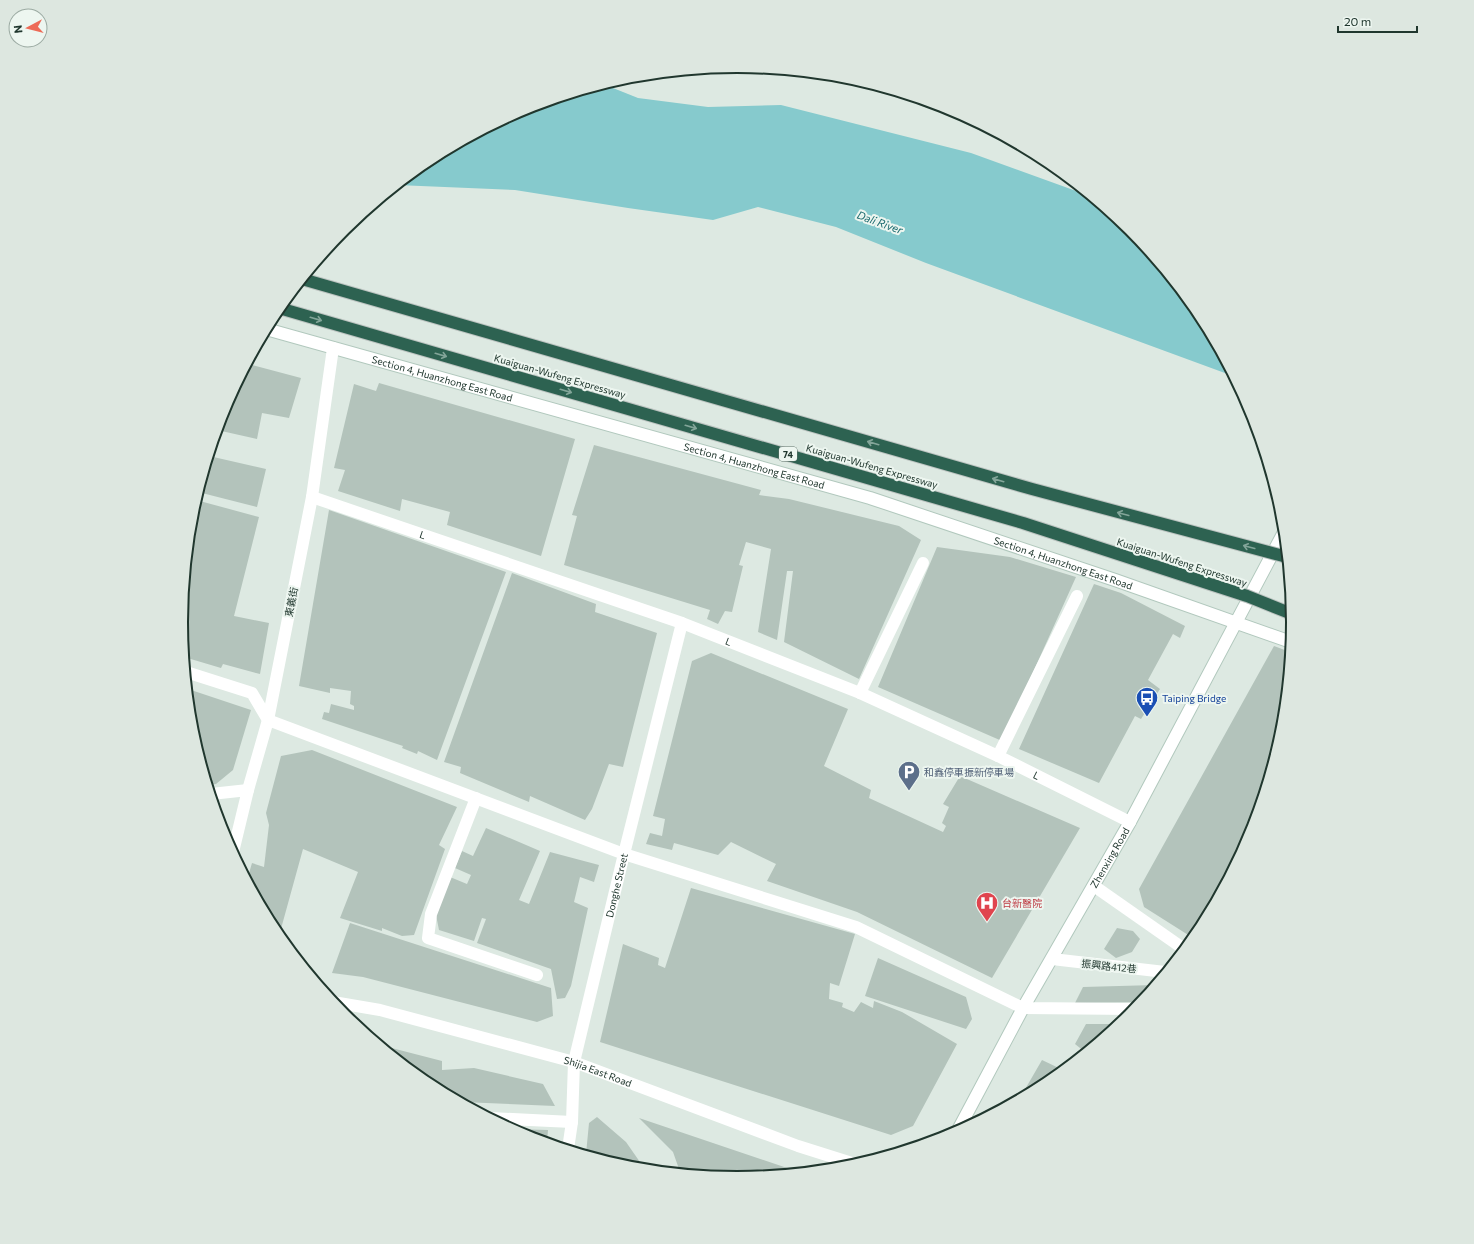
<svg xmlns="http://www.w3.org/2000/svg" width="1474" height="1244" font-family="Commissioner,'Noto Sans TC',sans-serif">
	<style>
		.water { fill: #86cacd }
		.building { fill: #b3c3bb }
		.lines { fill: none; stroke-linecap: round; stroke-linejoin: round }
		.secondary-casing { stroke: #b1c8bd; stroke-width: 14 }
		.lane { stroke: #fff; stroke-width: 12 }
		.street { stroke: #fff; stroke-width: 12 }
		.secondary { stroke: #fff; stroke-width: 12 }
		.highway-bridge-casing { stroke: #bcc3c0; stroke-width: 14; stroke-linecap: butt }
		.highway-bridge { stroke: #2d6251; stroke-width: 12 }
		.oneway { stroke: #83a599 }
		.labels { text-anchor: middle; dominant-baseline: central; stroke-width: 4; stroke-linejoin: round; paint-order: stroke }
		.shield { fill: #edf6f0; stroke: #5e7068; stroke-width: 1 }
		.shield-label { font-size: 9px; font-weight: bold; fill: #20372e }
		.street-label { font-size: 10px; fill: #20372e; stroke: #edf6f0 }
		.transit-label { font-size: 10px; fill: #164399; stroke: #edf6f0; text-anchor: start }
		.service-label { font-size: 10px; fill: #4e5e75; stroke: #edf6f0; text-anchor: start }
		.health-label { font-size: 10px; fill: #be3a42; stroke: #edf6f0; text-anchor: start }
		.water-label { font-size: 11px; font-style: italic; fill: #1d6c70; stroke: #edf6f0 }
		.rim { fill: none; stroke: #20372e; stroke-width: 2 }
	</style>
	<rect width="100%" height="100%" fill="#dde9e2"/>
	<!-- water -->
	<path class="water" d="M 603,84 L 638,98 L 708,107 L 781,105 L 971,153 L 1090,196 L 1130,229 L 1199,313 L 1233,376 L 926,263 L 836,227 L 758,207 L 713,220 L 628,208 L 515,190 L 397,185 L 428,160 L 524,108 Z"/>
	<!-- building -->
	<path class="building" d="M 248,364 L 301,378 L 289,418 L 262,413 L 257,439 L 217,430 L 223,409 Z
		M 379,383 L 575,439 L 541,556 L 447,525 L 450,512 L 402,499 L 400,511 L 338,491 L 345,470 L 334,468 L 354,384 L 376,391 Z
		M 594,445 L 761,490 L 759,495 L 789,499 L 899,526 L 921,540 L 859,679 L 784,642 L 793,571 L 787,571 L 777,640 L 758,632 L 771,549 L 746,542 L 739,565 L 743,566 L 732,612 L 725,611 L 718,624 L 707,619 L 710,610 L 564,565 L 577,516 L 572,515 Z
		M 209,456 L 266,469 L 257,507 L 198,492 Z
		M 196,500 L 259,517 L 234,616 L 269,623 L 260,674 L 223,664 L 221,668 L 184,657 L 181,622 L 190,531 L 194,517 L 191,517 L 192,513 Z
		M 329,510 L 506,572 L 437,760 L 418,751 L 417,754 L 402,748 L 403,746 L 322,719 L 324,712 L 329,713 L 331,704 L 354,710 L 354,706 L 350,704 L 351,691 L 330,688 L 330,693 L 299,686 Z
		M 937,547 L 1010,557 L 1076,577 L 1002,741 L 878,687 Z
		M 512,573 L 596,604 L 595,612 L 657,633 L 623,767 L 609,764 L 592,809 L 585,820 L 530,796 L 529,802 L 460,773 L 461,767 L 444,762 Z
		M 1094,584 L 1121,593 L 1185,626 L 1180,638 L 1173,634 L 1148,680 L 1160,689 L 1141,719 L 1135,716 L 1099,783 L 1019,749 Z
		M 1274,646 L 1290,652 L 1282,731 L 1251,835 L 1199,931 L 1193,938 L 1144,907 L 1139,889 Z
		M 711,653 L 848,709 L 824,766 L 871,790 L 869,798 L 943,832 L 946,826 L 942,823 L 949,807 L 943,804 L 960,776 L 1080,828 L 992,978 L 857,912 L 767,881 L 776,864 L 731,842 L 718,855 L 674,843 L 672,850 L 646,844 L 650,833 L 662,836 L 665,819 L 653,816 L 692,661 Z
		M 188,689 L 251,710 L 233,770 L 216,784 L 208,785 L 192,730 Z
		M 312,750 L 457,807 L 439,845 L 445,849 L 414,935 L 402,936 L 382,928 L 382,931 L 340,918 L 358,872 L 303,849 L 279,936 L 275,931 L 247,880 L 252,863 L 264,867 L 269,825 L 266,813 L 281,756 Z
		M 486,828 L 540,851 L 519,900 L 529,904 L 550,852 L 599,865 L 594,882 L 580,877 L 574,902 L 588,908 L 571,986 L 565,998 L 557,999 L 551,969 L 477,943 L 486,919 L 482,918 L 474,941 L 439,930 L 436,915 L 450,877 L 467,884 L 471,875 L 455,868 L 462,851 L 473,856 Z
		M 691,888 L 855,934 L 839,986 L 830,983 L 829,999 L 843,1003 L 842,1007 L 854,1012 L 861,1002 L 873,1008 L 874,1001 L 902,1012 L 957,1044 L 913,1126 L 891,1135 L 600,1042 L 623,944 L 659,958 L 658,965 L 665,968 Z
		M 350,923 L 551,988 L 553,1016 L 537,1022 L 363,977 L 332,973 Z
		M 1117,928 L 1133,931 L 1140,939 L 1132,952 L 1116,958 L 1104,949 Z
		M 878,958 L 966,997 L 972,1019 L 966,1029 L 865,996 Z
		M 1155,985 L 1141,1002 L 1075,1003 L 1083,987 Z
		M 1086,1024 L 1119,1024 L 1085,1052 L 1075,1044 Z
		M 380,1045 L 442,1061 L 442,1070 L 474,1068 L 543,1084 L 555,1106 L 462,1102 L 428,1084 Z
		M 1042,1060 L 1063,1070 L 1046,1084 L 1020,1098 Z
		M 597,1117 L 626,1142 L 642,1165 L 648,1169 L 628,1167 L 586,1154 L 589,1123 Z
		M 639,1118 L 799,1172 L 737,1178 L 682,1173 L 679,1169 L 673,1152 Z
		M 512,1129 L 548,1130 L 547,1142 L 524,1136 Z"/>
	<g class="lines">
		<!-- secondary casing -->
		<g class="secondary-casing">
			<g id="secondary">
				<path id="s4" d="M 266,329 L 870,498 L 1115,580 L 1291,642"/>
				<path id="s5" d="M 957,1132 L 1023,1008 L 1130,822 L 1284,532"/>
			</g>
		</g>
		<!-- lane -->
		<g class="lane">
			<path id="s1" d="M 312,497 L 682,623 L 860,693 L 998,756 L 1130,822"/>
			<path d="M 186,672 L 252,693 L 268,720 L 624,854 L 856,927 L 1023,1008 L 1135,1009"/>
			<path d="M 860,693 L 923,563"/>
			<path d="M 998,756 L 1077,596"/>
			<path d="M 211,794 L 248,790"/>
			<path d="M 476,798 L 431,914 L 428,938 L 537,975"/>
			<path d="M 1094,886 L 1184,949"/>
			<path d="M 1052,959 L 1165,972"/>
			<path d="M 490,1118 L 572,1122"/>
			<path id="s2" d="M 568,1149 L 572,1122 L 574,1062 L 624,854 L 682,623"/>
		</g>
		<!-- street -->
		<g class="street">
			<path d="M 233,852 L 248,790 L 268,720 L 312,497 L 333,348"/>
			<path id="s3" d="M 333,1002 L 380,1010 L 574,1062 L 798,1146 L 855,1164"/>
		</g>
		<!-- secondary -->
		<use href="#secondary" class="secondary"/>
		<!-- highway-bridge casing -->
		<g class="highway-bridge-casing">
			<path id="highway-bridge" d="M 302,279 L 1032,489 L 1287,557
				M 279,308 L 1023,523 L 1247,596 L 1292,614"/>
		</g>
		<!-- highway-bridge -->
		<use href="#highway-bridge" class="highway-bridge"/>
	</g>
	<!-- one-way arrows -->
	<defs><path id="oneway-shaft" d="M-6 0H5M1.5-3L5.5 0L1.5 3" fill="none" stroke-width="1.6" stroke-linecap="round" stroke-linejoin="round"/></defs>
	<g class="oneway">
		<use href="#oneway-shaft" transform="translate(316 319) rotate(16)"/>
		<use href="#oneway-shaft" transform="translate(441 355) rotate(16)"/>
		<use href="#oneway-shaft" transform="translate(566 391) rotate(16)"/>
		<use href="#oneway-shaft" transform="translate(691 427) rotate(16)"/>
		<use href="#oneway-shaft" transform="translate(873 443) rotate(-164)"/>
		<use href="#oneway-shaft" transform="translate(998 480) rotate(-164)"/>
		<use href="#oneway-shaft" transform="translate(1123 514) rotate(-165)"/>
		<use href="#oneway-shaft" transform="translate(1249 547) rotate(-165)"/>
	</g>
	<!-- icons -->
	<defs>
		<g id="bus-pin" transform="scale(1.15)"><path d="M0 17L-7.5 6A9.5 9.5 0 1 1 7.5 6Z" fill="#1a4fb4" stroke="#edf6f0"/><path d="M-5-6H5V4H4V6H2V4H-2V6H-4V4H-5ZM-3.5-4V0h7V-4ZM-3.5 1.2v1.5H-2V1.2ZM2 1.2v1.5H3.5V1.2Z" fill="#fff"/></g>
		<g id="parking-pin" transform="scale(1.15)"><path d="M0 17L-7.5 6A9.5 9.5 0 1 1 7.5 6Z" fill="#5c6f8a" stroke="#edf6f0"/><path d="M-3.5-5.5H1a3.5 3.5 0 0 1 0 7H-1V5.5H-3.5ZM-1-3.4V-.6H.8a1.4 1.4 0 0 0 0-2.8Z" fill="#fff"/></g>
		<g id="hospital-pin" transform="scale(1.15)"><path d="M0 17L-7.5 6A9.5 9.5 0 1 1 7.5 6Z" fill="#e0444e" stroke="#edf6f0"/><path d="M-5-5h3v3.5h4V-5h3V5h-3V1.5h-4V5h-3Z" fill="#fff"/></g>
	</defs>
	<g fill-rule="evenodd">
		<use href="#bus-pin" x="1147" y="698"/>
		<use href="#parking-pin" x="909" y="772"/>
		<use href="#hospital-pin" x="987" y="903"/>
	</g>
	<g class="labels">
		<!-- shield labels -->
		<rect class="shield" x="779" y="447" width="18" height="14" rx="3"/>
		<g class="shield-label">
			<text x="788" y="454">74</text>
		</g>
		<!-- street labels -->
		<g class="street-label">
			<text transform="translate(560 376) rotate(16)">Kuaiguan-Wufeng Expressway</text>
			<text stroke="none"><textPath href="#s4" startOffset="183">Section 4, Huanzhong East Road</textPath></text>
			<text stroke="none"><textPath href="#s4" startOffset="507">Section 4, Huanzhong East Road</textPath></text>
			<text transform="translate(872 466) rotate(16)">Kuaiguan-Wufeng Expressway</text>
			<text stroke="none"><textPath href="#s1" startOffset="117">L</textPath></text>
			<text transform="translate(1182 562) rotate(18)">Kuaiguan-Wufeng Expressway</text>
			<text stroke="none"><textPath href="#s4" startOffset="831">Section 4, Huanzhong East Road</textPath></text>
			<text transform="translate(291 602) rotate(-79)">東義街</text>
			<text stroke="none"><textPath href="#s1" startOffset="441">L</textPath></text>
			<text stroke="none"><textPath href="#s1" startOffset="777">L</textPath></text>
			<text stroke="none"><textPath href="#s5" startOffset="314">Zhenxing Road</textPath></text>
			<text stroke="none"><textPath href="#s2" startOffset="269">Donghe Street</textPath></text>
			<text transform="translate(1109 966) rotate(6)">振興路412巷</text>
			<text stroke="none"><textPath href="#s3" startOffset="274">Shijia East Road</textPath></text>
		</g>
		<!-- transit labels -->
		<g class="transit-label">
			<text x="1162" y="698">Taiping Bridge</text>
		</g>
		<!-- service labels -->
		<g class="service-label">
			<text x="924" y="772">和鑫停車振新停車場</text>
		</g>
		<!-- health labels -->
		<g class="health-label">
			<text x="1002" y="903">台新醫院</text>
		</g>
		<!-- water labels -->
		<g class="water-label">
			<text transform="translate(880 222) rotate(20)">Dali River</text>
		</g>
	</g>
	<!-- crop -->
	<path d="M0 0H1474V1244H0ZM188 622a549 549 0 1 1 1098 0a549 549 0 1 1-1098 0Z" fill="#dde7e0" fill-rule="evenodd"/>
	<path class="rim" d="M188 622a549 549 0 1 1 1098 0a549 549 0 1 1-1098 0Z"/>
	<!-- north arrow -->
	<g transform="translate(28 28) rotate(263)"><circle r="19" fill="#edf6f0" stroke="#9baaa2"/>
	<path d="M0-3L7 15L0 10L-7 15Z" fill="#ed6b57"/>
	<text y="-6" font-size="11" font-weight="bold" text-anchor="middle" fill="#20372e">N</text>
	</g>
	<!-- scale -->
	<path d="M1338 26v6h79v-6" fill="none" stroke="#20372e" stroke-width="2"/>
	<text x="1344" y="26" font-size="12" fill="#20372e" stroke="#edf6f0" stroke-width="3" paint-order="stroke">20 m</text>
</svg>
